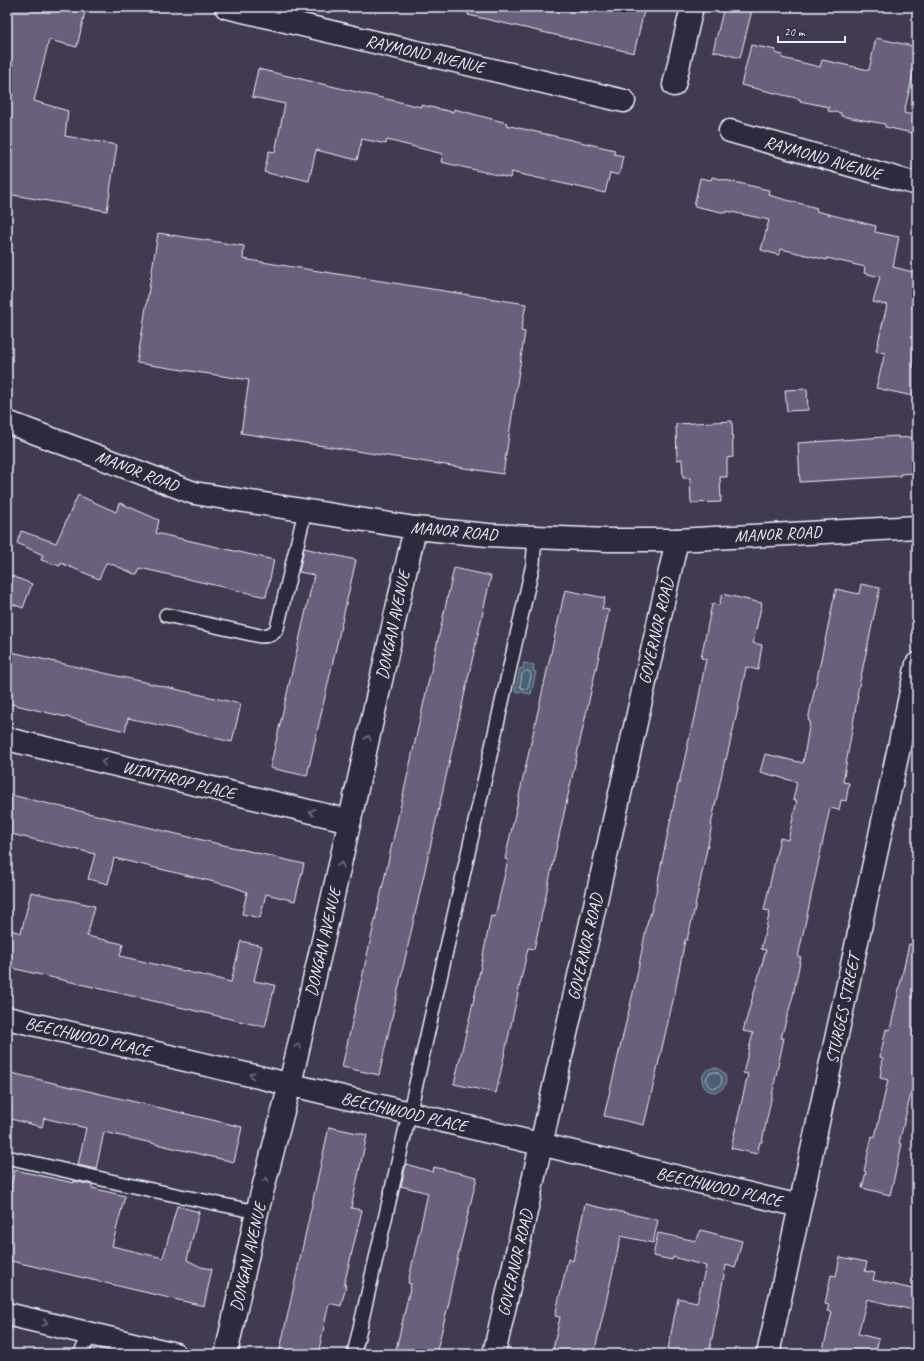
<svg xmlns="http://www.w3.org/2000/svg" width="924" height="1361" font-family="Caveat,sans-serif">
	<style>
		.water { fill: #4a6174; stroke: #899ba9 }
		.lines { fill: none; stroke-linecap: round; stroke-linejoin: round }
		.shore { stroke: #a9b7c3; stroke-width: 1 }
		.building { fill: #6b5e7b; stroke: #e8f1f8 }
		.service-casing { stroke: #e8f1f8; stroke-width: 16 }
		.minor-casing { stroke: #e8f1f8; stroke-width: 25 }
		.tertiary-casing { stroke: #e8f1f8; stroke-width: 25 }
		.service { stroke: #2f2a3d; stroke-width: 13 }
		.minor { stroke: #2f2a3d; stroke-width: 22 }
		.tertiary { stroke: #2f2a3d; stroke-width: 22 }
		.oneway { stroke: #70707e }
		.labels { text-anchor: middle; dominant-baseline: central; stroke-width: 3; stroke-linejoin: round; paint-order: stroke }
		.street-label { font-size: 17px; fill: #e8f1f8; stroke: #2f2a3d }
	</style>
	<rect width="100%" height="100%" fill="#413a50"/>
	<filter id="ink" filterUnits="userSpaceOnUse"><feTurbulence type="fractalNoise" baseFrequency=".025" numOctaves="2"/><feDisplacementMap in="SourceGraphic" scale="8" xChannelSelector="R" yChannelSelector="G"/><feConvolveMatrix kernelMatrix="1 2 1 2 8 2 1 2 1" color-interpolation-filters="sRGB"/></filter>
	<g filter="url(#ink)">
		<!-- water -->
		<path class="water" d="M 524,663 L 534,665 L 533,671 L 536,672 L 531,694 L 515,691 L 520,668 L 523,669 Z
			M702 1080a12 12 0 1 1 24 0a12 12 0 1 1-24 0Z"/>
		<g class="lines">
			<!-- shore -->
			<path class="shore" d="M 526,671 L 529,671 L 531,675 L 528,688 L 526,689 L 521,688 L 520,686 L 522,674 Z
				M706 1080a8 8 0 1 1 16 0a8 8 0 1 1-16 0Z"/>
		</g>
		<!-- building -->
		<path class="building" d="M 7,7 L 86,7 L 77,47 L 49,40 L 34,101 L 68,111 L 65,136 L 117,145 L 107,211 L 7,194 Z
			M 469,7 L 645,7 L 634,53 L 468,15 Z
			M 724,7 L 740,7 L 752,10 L 740,58 L 713,51 Z
			M 876,38 L 917,47 L 917,71 L 914,70 L 904,113 L 917,116 L 917,134 L 885,127 L 885,124 L 841,116 L 841,113 L 828,111 L 829,107 L 800,101 L 800,99 L 741,85 L 751,45 L 776,50 L 775,53 L 783,55 L 782,58 L 820,67 L 822,60 L 869,70 Z
			M 258,69 L 421,107 L 421,105 L 453,112 L 454,109 L 507,123 L 506,125 L 615,150 L 614,154 L 623,156 L 619,175 L 610,173 L 605,193 L 511,172 L 510,178 L 441,162 L 443,154 L 387,140 L 386,144 L 362,139 L 357,160 L 316,150 L 309,181 L 284,175 L 283,177 L 264,172 L 269,151 L 275,152 L 285,104 L 252,97 Z
			M 712,177 L 769,190 L 768,195 L 817,208 L 816,211 L 876,226 L 875,232 L 899,237 L 893,267 L 917,273 L 917,350 L 913,367 L 917,368 L 917,397 L 876,388 L 885,353 L 876,351 L 887,305 L 873,302 L 880,277 L 864,273 L 865,267 L 827,258 L 827,260 L 781,249 L 779,255 L 761,250 L 769,220 L 727,211 L 726,213 L 694,206 L 700,178 L 711,180 Z
			M 158,233 L 244,246 L 243,259 L 526,304 L 521,331 L 525,332 L 503,474 L 241,433 L 249,380 L 137,363 Z
			M 807,389 L 808,410 L 787,411 L 785,390 Z
			M 732,421 L 733,457 L 727,458 L 727,477 L 720,477 L 721,502 L 691,503 L 690,478 L 683,478 L 682,459 L 677,460 L 676,424 Z
			M 898,436 L 898,438 L 911,437 L 914,473 L 900,474 L 900,476 L 800,482 L 798,443 Z
			M 78,495 L 116,512 L 120,503 L 159,520 L 156,533 L 274,560 L 266,597 L 140,568 L 137,575 L 109,563 L 106,563 L 99,579 L 61,563 L 60,566 L 41,560 L 43,555 L 17,543 L 21,531 L 56,543 Z
			M 304,548 L 356,560 L 307,776 L 270,768 L 314,575 L 299,572 Z
			M 454,568 L 491,576 L 379,1075 L 342,1067 Z
			M 7,574 L 32,584 L 23,608 L 7,602 Z
			M 861,584 L 880,588 L 857,695 L 858,695 L 843,782 L 849,783 L 846,801 L 841,800 L 839,810 L 830,808 L 798,957 L 801,957 L 793,996 L 781,1038 L 784,1038 L 762,1142 L 760,1142 L 757,1154 L 731,1148 L 748,1074 L 743,1073 L 753,1033 L 743,1031 L 766,950 L 761,949 L 770,911 L 764,910 L 780,838 L 788,840 L 797,801 L 793,800 L 797,782 L 760,772 L 765,754 L 803,763 L 810,721 L 808,720 L 836,589 L 859,594 Z
			M 565,590 L 605,598 L 602,609 L 609,610 L 534,949 L 528,948 L 496,1093 L 454,1084 L 476,990 L 491,916 L 495,917 L 508,860 L 505,859 Z
			M 722,594 L 762,603 L 753,643 L 762,645 L 758,670 L 746,667 L 737,713 L 726,760 L 725,759 L 711,825 L 712,825 L 693,916 L 687,940 L 685,940 L 675,992 L 644,1125 L 604,1116 L 636,980 L 648,919 L 649,919 L 658,885 L 657,885 L 678,784 L 679,784 L 694,717 L 695,718 L 706,659 L 701,658 L 712,604 L 719,605 Z
			M 7,651 L 241,704 L 232,742 L 128,718 L 125,731 L 7,703 Z
			M 7,794 L 304,864 L 295,901 L 266,894 L 260,918 L 242,914 L 247,892 L 231,886 L 114,858 L 108,884 L 88,879 L 95,854 L 7,833 Z
			M 31,892 L 95,906 L 87,936 L 123,944 L 120,956 L 167,967 L 231,982 L 241,941 L 262,946 L 254,981 L 275,985 L 265,1027 L 7,967 L 7,929 L 21,933 Z
			M 909,944 L 917,945 L 917,1086 L 913,1085 L 899,1143 L 902,1144 L 890,1195 L 862,1188 L 866,1172 L 864,1171 L 872,1136 L 875,1137 L 888,1080 L 880,1078 L 883,1058 L 880,1057 L 886,1029 L 890,1030 Z
			M 7,1072 L 242,1127 L 234,1162 L 104,1132 L 96,1169 L 78,1165 L 86,1128 L 44,1118 L 42,1127 L 7,1118 Z
			M 329,1127 L 367,1135 L 351,1208 L 362,1210 L 344,1285 L 346,1285 L 341,1306 L 329,1303 L 318,1354 L 279,1354 Z
			M 406,1164 L 433,1172 L 434,1167 L 477,1177 L 460,1247 L 448,1302 L 449,1302 L 436,1354 L 395,1354 L 411,1284 L 408,1283 L 428,1193 L 401,1186 Z
			M 15,1170 L 74,1183 L 74,1181 L 92,1185 L 92,1188 L 125,1196 L 112,1246 L 163,1258 L 177,1206 L 199,1212 L 187,1260 L 201,1267 L 212,1269 L 204,1306 L 7,1260 L 7,1202 Z
			M 585,1204 L 658,1220 L 653,1243 L 621,1236 L 594,1354 L 552,1354 L 560,1317 L 555,1316 L 568,1259 L 573,1261 Z
			M 701,1230 L 742,1241 L 735,1268 L 726,1265 L 709,1354 L 667,1354 L 678,1298 L 697,1302 L 706,1266 L 673,1257 L 672,1260 L 653,1256 L 658,1233 L 696,1241 Z
			M 840,1257 L 867,1262 L 865,1271 L 875,1273 L 873,1280 L 917,1290 L 913,1310 L 867,1299 L 858,1334 L 879,1339 L 875,1354 L 822,1354 L 832,1312 L 827,1311 L 829,1305 L 825,1304 L 831,1275 L 836,1276 Z"/>
		<g class="lines">
			<!-- service casing -->
			<g class="service-casing">
				<path id="service" d="M 166,615 L 260,636 C 267,636 274,635 277,628 L 305,511
					M 7,1157 L 128,1185 L 257,1212
					M 80,1354 L 91,1334
					M 354,1354 L 422,1058 L 533,564 L 535,537"/>
			</g>
			<!-- minor casing -->
			<g class="minor-casing">
				<path id="minor" d="M 226,7 L 624,101
					M 674,85 L 692,7
					M 730,131 L 917,184
					M 7,739 L 350,821
					M 7,1018 L 267,1079 L 800,1206
					M 7,1314 L 175,1354
					M 226,1354 L 257,1212 L 290,1084 L 322,945 L 415,528
					M 494,1354 L 677,540
					M 768,1354 L 917,664"/>
			</g>
			<!-- tertiary casing -->
			<g class="tertiary-casing">
				<path id="tertiary" d="M 7,422 L 194,493 L 415,528 L 488,535 L 535,537 L 608,540 L 677,540 L 917,527"/>
			</g>
			<!-- service -->
			<use href="#service" class="service"/>
			<!-- minor -->
			<use href="#minor" class="minor"/>
			<!-- tertiary -->
			<use href="#tertiary" class="tertiary"/>
		</g>
		<!-- one-way arrows -->
		<defs><path id="oneway-chevron" d="M-2-3.5L2.5 0L-2 3.5" fill="none" stroke-width="1.6" stroke-linecap="round" stroke-linejoin="round"/></defs>
		<g class="oneway">
			<use href="#oneway-chevron" transform="translate(368 738) rotate(-78)"/>
			<use href="#oneway-chevron" transform="translate(104 762) rotate(-166)"/>
			<use href="#oneway-chevron" transform="translate(312 812) rotate(-166)"/>
			<use href="#oneway-chevron" transform="translate(341 865) rotate(-77)"/>
			<use href="#oneway-chevron" transform="translate(298 1046) rotate(-77)"/>
			<use href="#oneway-chevron" transform="translate(252 1075) rotate(-167)"/>
			<use href="#oneway-chevron" transform="translate(266 1180) rotate(-76)"/>
			<use href="#oneway-chevron" transform="translate(45 1323) rotate(13)"/>
		</g>
	</g>
	<g class="labels">
		<!-- street labels -->
		<g class="street-label">
			<text transform="translate(425 54) rotate(13)">RAYMOND AVENUE</text>
			<text transform="translate(823 158) rotate(16)">RAYMOND AVENUE</text>
			<text transform="translate(137 471) rotate(21)">MANOR ROAD</text>
			<text transform="translate(454 531) rotate(5)">MANOR ROAD</text>
			<text transform="translate(778 534) rotate(-3)">MANOR ROAD</text>
			<text transform="translate(393 625) rotate(-78)">DONGAN AVENUE</text>
			<text transform="translate(656 631) rotate(-77)">GOVERNOR ROAD</text>
			<text transform="translate(179 780) rotate(14)">WINTHROP PLACE</text>
			<text transform="translate(323 942) rotate(-77)">DONGAN AVENUE</text>
			<text transform="translate(585 947) rotate(-77)">GOVERNOR ROAD</text>
			<text transform="translate(843 1009) rotate(-78)">STURGES STREET</text>
			<text transform="translate(88 1037) rotate(13)">BEECHWOOD PLACE</text>
			<text transform="translate(404 1112) rotate(13)">BEECHWOOD PLACE</text>
			<text transform="translate(719 1187) rotate(13)">BEECHWOOD PLACE</text>
			<text transform="translate(248 1257) rotate(-77)">DONGAN AVENUE</text>
			<text transform="translate(515 1263) rotate(-77)">GOVERNOR ROAD</text>
		</g>
	</g>
	<!-- margin -->
	<rect width="924" height="1361" fill="none" stroke="#2f2a3d" stroke-width="24"/>
	<rect x="12" y="12" width="900" height="1337" fill="none" stroke="#e8f1f8" stroke-width="1.5" filter="url(#ink)"/>
	<!-- scale -->
	<path d="M778 36v6h67v-6" fill="none" stroke="#e8f1f8" stroke-width="2"/>
	<text x="784" y="36" font-size="12" fill="#e8f1f8" stroke="#2f2a3d" stroke-width="3" paint-order="stroke">20 m</text>
</svg>
